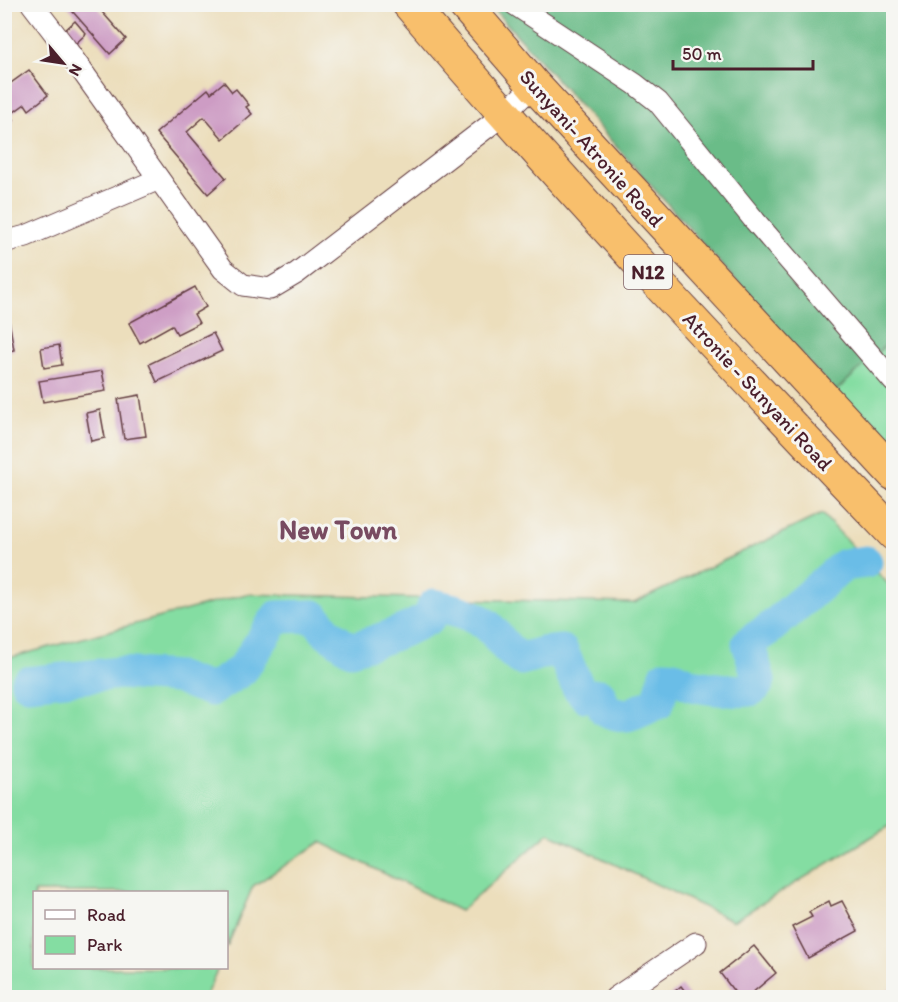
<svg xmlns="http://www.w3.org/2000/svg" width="898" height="1002" font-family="Itim,sans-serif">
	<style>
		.green { fill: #84dda2; stroke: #677e66; stroke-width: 1.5 }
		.forest { fill: #6bbc88; stroke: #5a6e5a; stroke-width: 1.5 }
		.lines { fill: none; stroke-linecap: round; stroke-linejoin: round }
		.river { stroke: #6bbde7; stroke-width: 33 }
		.building { fill: #cd9cc4 }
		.street-casing { stroke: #623c41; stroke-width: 23 }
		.highway-casing { stroke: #623c41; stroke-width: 35 }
		.street { stroke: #fff; stroke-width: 21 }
		.highway { stroke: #f8bf6c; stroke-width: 33 }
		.labels { text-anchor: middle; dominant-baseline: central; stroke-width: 6; stroke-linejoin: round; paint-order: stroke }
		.shield { fill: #f6f6f2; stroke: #7e6067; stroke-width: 1.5 }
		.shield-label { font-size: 20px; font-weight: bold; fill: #4a1f2b }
		.street-label { font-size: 21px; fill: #4a1f2b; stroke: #f6f6f2 }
		.district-label { font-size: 27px; font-weight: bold; fill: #784b61; stroke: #f6f6f2 }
	</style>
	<rect width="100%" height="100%" fill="#f6f6f2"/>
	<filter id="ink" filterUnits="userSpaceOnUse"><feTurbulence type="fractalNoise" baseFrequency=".0167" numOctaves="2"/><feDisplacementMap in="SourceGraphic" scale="12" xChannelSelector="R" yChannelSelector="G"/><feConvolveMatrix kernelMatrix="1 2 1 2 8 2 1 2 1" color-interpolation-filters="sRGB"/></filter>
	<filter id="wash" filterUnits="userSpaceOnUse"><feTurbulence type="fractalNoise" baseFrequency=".008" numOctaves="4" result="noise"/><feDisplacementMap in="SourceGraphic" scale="24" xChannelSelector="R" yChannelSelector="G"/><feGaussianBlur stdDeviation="1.35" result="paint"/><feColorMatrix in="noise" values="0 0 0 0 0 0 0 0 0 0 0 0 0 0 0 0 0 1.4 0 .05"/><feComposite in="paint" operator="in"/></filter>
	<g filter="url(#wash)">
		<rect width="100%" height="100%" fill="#ecdebc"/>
		<!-- green -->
		<path class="green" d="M 893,338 L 893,457 L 835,392 Z
			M 822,514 L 893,589 L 893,824 L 733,921 L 549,833 L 460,911 L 321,842 L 253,886 L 227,947 L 226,892 L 34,892 L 34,968 L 218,968 L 205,997 L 5,997 L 5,659 L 246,594 L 634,603 Z"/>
		<!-- forest -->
		<path class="forest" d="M 490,5 L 893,5 L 893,338 L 835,392 Z"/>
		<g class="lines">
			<!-- river -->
			<path class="river" d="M 27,683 L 120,673 L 176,677 L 211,690 L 242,670 L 277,617 L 314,616 L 328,633 L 351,649 C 378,641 405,632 429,618 L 434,605 C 451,609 473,613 487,625 C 500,637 504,649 521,659 L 542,653 L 562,651 L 578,687 L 586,696 L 600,695 L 605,710 C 632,722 633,710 658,703 L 665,676 C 678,676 681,681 692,685 C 703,688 740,692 749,690 C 755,689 757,685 759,680 L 748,643 L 769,629 L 844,565 L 866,562"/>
		</g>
		<g id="blocks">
			<!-- building -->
			<path class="building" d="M 66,4 L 95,4 L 126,39 L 110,54 Z
				M 75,21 L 86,34 L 74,45 L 63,32 Z
				M 29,70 L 48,95 L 29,110 L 25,104 L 10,115 L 14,120 L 4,127 L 4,88 Z
				M 224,82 L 232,92 L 236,89 L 249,105 L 246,107 L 252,114 L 223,139 L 204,117 L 187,132 L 226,178 L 208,194 L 156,133 L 208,89 L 211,93 Z
				M 195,287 L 206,307 L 194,314 L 199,323 L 177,334 L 172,325 L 140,343 L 129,323 Z
				M 8,314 L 14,350 L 4,352 L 4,315 Z
				M 213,333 L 222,351 L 157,382 L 149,364 Z
				M 59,345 L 62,365 L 44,368 L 41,348 Z
				M 102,371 L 106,391 L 43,402 L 39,381 Z
				M 140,395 L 146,436 L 124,439 L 118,399 Z
				M 100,410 L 105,438 L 91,441 L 86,413 Z
				M 829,901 L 831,906 L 842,901 L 858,931 L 808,958 L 792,927 L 812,917 L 809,912 Z
				M 754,946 L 776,973 L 746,998 L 739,998 L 720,973 Z
				M 681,986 L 690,998 L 667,998 Z
				M 894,986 L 894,998 L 877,998 Z"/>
		</g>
	</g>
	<g filter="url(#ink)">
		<use href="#blocks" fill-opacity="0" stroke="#623c41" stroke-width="1.5"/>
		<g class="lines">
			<!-- street casing -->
			<g class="street-casing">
				<path id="street" d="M 32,4 L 65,47 L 223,269 L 243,285 L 270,289 L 297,273 L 503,115 L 534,85
					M 514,4 L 635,84 L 658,102 L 755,221 L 894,382
					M 4,242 L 26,236 L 159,179
					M 615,998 L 696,943"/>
			</g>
			<!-- highway casing -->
			<g class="highway-casing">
				<path id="highway" d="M 409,4 C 564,186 728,360 894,534
					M 464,4 L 534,85 L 894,474"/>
			</g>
			<!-- street -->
			<use href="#street" class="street"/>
			<!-- highway -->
			<use href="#highway" class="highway"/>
		</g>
	</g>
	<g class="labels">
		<!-- shield labels -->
		<rect class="shield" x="624" y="255" width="48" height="34" rx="4.5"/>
		<g class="shield-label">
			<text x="648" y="272">N12</text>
		</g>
		<!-- street labels -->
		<g class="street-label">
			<text transform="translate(592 148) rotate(48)">Sunyani- Atronie Road</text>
			<text transform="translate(758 391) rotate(47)">Atronie - Sunyani Road</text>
		</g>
		<!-- district labels -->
		<g class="district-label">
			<text x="338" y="529">New Town</text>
		</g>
	</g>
	<!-- margin -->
	<rect width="898" height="1002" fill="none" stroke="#f6f6f2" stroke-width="24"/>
	<!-- legend -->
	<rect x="33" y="891" width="195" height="78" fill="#f6f6f2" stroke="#b1a0a2" stroke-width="1.5"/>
	<rect x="45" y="910" width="30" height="9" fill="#ffffff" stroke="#b1a0a2" stroke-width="1.5"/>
	<text x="87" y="921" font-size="18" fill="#4a1f2b">Road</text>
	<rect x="45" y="936" width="30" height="18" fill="#84dda2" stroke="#b1a0a2" stroke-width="1.5"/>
	<text x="87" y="951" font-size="18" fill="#4a1f2b">Park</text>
	<!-- north arrow -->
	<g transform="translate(63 63) rotate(119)" stroke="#f6f6f2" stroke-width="4.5" paint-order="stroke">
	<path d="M0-4.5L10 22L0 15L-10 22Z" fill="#4a1f2b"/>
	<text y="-9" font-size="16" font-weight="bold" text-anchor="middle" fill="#4a1f2b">N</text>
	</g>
	<!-- scale -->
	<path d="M673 60v9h140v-9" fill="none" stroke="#4a1f2b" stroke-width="3"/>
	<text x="682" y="60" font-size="18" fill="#4a1f2b" stroke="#f6f6f2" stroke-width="4.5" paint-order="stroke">50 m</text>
</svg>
